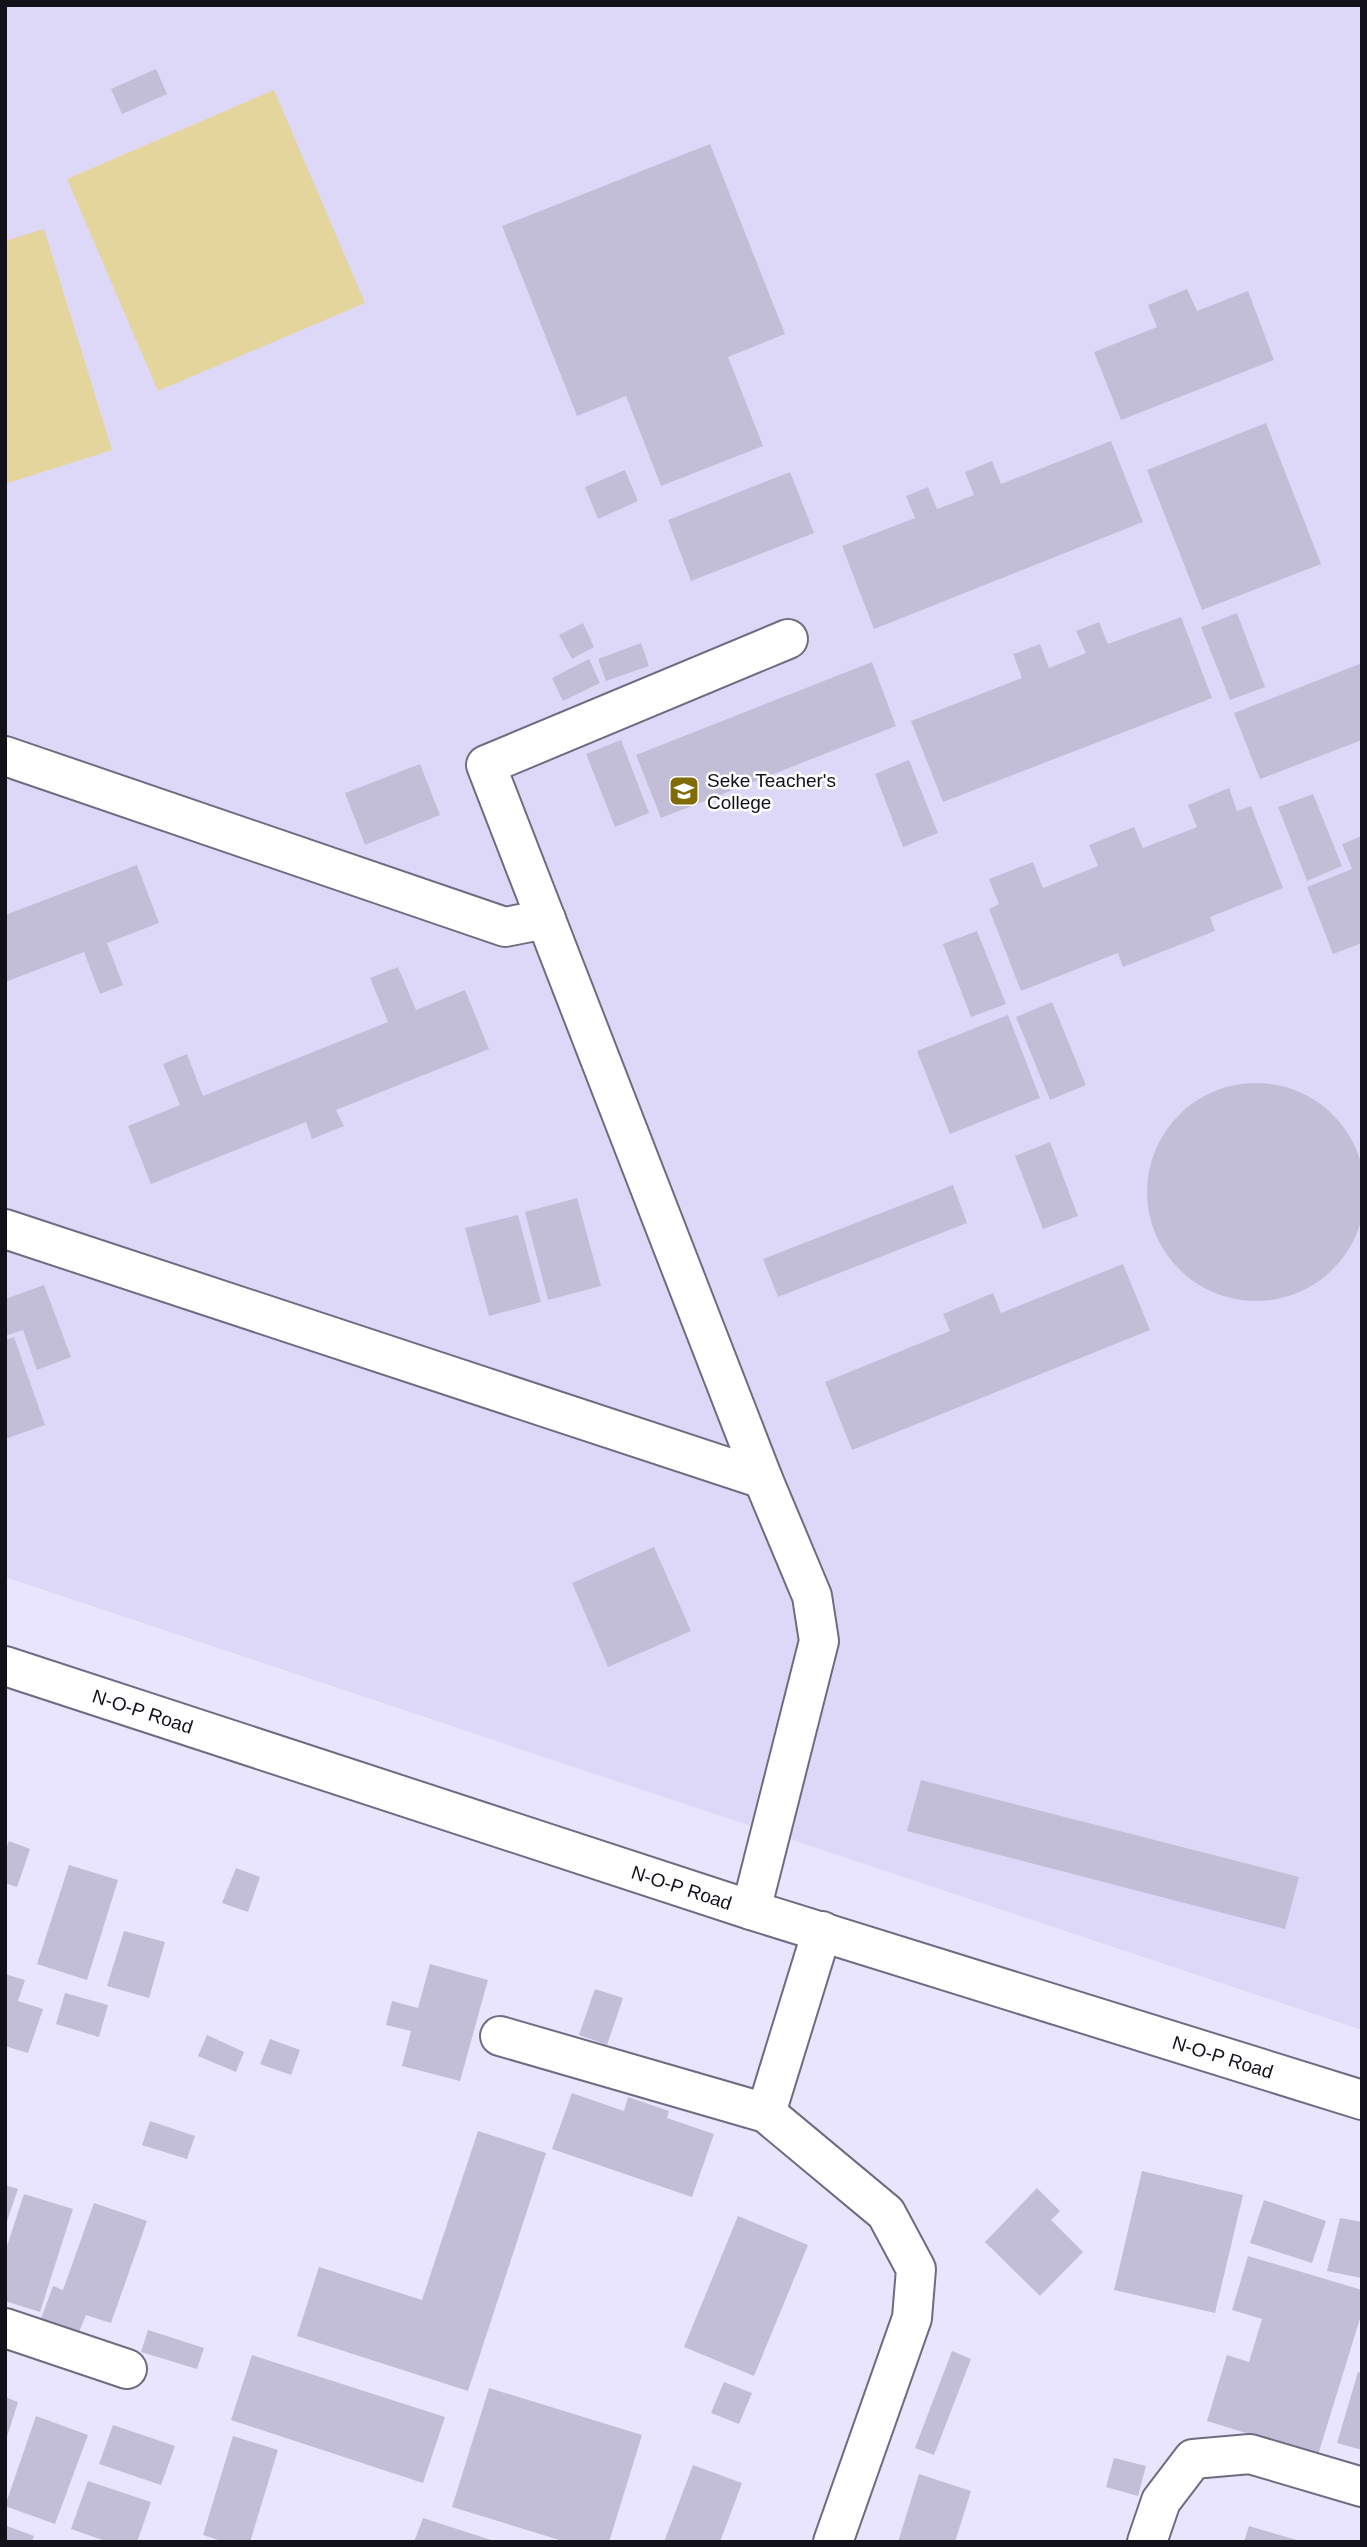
<svg xmlns="http://www.w3.org/2000/svg" width="1367" height="2547" font-family="Arial,sans-serif">
	<style>
		.built { fill: #ded8f8 }
		.green { fill: #e4d59d }
		.building { fill: #c3bed7 }
		.lines { fill: none; stroke-linecap: round; stroke-linejoin: round }
		.minor-casing { stroke: #6f6b81; stroke-width: 42 }
		.minor { stroke: #fff; stroke-width: 38 }
		.labels { text-anchor: middle; dominant-baseline: central; stroke-width: 5; stroke-linejoin: round; paint-order: stroke }
		.poi-label { font-size: 19px; fill: #121018; stroke: #fff; text-anchor: start }
		.street-label { font-size: 19px; fill: #121018; stroke: #fff }
	</style>
	<rect width="100%" height="100%" fill="#eae5fe"/>
	<!-- built -->
	<path class="built" d="M 5,5 L 1362,5 L 1362,2030 L 5,1577 Z"/>
	<!-- green -->
	<path class="green" d="M 274,90 L 365,303 L 158,391 L 67,179 Z
		M 44,229 L 112,450 L 5,484 L 5,241 Z"/>
	<!-- building -->
	<path class="building" d="M 156,69 L 167,94 L 122,114 L 111,89 Z
		M 710,144 L 785,334 L 728,357 L 763,446 L 661,486 L 626,396 L 577,416 L 502,226 Z
		M 1187,289 L 1197,311 L 1248,291 L 1274,360 L 1121,420 L 1094,352 L 1157,327 L 1148,305 Z
		M 1266,423 L 1321,564 L 1202,610 L 1147,470 Z
		M 1111,441 L 1143,522 L 874,629 L 842,546 L 915,518 L 906,496 L 928,487 L 937,509 L 974,495 L 965,472 L 992,461 L 1001,484 Z
		M 625,470 L 638,501 L 598,519 L 585,487 Z
		M 790,472 L 814,533 L 691,581 L 668,520 Z
		M 1237,613 L 1265,687 L 1230,700 L 1201,627 Z
		M 1181,617 L 1212,698 L 943,802 L 911,721 L 1022,678 L 1013,654 L 1040,644 L 1049,668 L 1086,653 L 1076,631 L 1099,622 L 1108,644 Z
		M 583,623 L 594,647 L 572,659 L 559,635 Z
		M 641,643 L 649,666 L 606,681 L 598,659 Z
		M 589,659 L 600,683 L 563,701 L 552,678 Z
		M 872,662 L 896,726 L 661,818 L 636,755 Z
		M 1362,663 L 1362,740 L 1260,779 L 1234,713 Z
		M 621,740 L 649,813 L 615,827 L 586,754 Z
		M 909,760 L 938,833 L 903,847 L 875,774 Z
		M 420,764 L 440,815 L 365,845 L 345,793 Z
		M 1229,788 L 1237,811 L 1251,806 L 1283,888 L 1210,917 L 1215,931 L 1123,967 L 1118,953 L 1021,991 L 989,909 L 999,904 L 989,879 L 1033,862 L 1043,888 L 1098,866 L 1089,845 L 1134,827 L 1143,848 L 1197,827 L 1188,805 Z
		M 1313,794 L 1342,866 L 1307,881 L 1278,807 Z
		M 1362,836 L 1362,943 L 1333,954 L 1307,887 L 1352,869 L 1342,844 Z
		M 137,865 L 159,923 L 107,943 L 123,985 L 100,994 L 84,952 L 5,982 L 5,915 Z
		M 977,931 L 1006,1004 L 971,1017 L 943,944 Z
		M 398,967 L 416,1010 L 465,990 L 489,1049 L 336,1110 L 344,1126 L 312,1139 L 306,1122 L 151,1184 L 128,1126 L 180,1105 L 163,1064 L 187,1054 L 203,1096 L 388,1022 L 370,978 Z
		M 1052,1002 L 1086,1085 L 1050,1100 L 1016,1017 Z
		M 1008,1015 L 1040,1098 L 950,1134 L 917,1051 Z
		M1147 1192a109 109 0 1 1 218 0a109 109 0 1 1-218 0Z
		M 1050,1142 L 1078,1216 L 1043,1229 L 1015,1156 Z
		M 953,1185 L 967,1223 L 778,1297 L 763,1259 Z
		M 577,1198 L 601,1286 L 548,1300 L 525,1212 Z
		M 518,1215 L 541,1302 L 489,1316 L 465,1228 Z
		M 1123,1264 L 1150,1330 L 852,1450 L 825,1382 L 950,1331 L 943,1314 L 993,1293 L 1001,1313 Z
		M 44,1285 L 71,1357 L 37,1370 L 23,1330 L 5,1336 L 5,1299 Z
		M 14,1337 L 45,1425 L 5,1439 L 5,1340 Z
		M 654,1547 L 691,1631 L 608,1667 L 572,1583 Z
		M 921,1780 L 1299,1877 L 1285,1929 L 907,1831 Z
		M 9,1841 L 30,1849 L 17,1887 L 5,1883 L 5,1851 Z
		M 69,1865 L 118,1880 L 87,1980 L 37,1964 Z
		M 236,1868 L 260,1877 L 248,1912 L 222,1903 Z
		M 124,1931 L 165,1942 L 149,1998 L 107,1986 Z
		M 430,1964 L 488,1980 L 460,2081 L 402,2066 L 411,2031 L 386,2025 L 392,2001 L 418,2008 Z
		M 5,1974 L 25,1980 L 18,2001 L 43,2009 L 28,2053 L 5,2046 Z
		M 595,1989 L 623,1998 L 607,2045 L 579,2035 Z
		M 65,1993 L 108,2005 L 99,2037 L 56,2024 Z
		M 207,2035 L 244,2052 L 236,2072 L 198,2056 Z
		M 270,2039 L 300,2050 L 291,2075 L 260,2064 Z
		M 572,2093 L 624,2111 L 628,2097 L 669,2111 L 667,2118 L 714,2134 L 692,2197 L 552,2149 Z
		M 150,2121 L 195,2136 L 187,2159 L 142,2145 Z
		M 478,2131 L 546,2153 L 468,2391 L 297,2336 L 319,2267 L 422,2300 Z
		M 1142,2171 L 1243,2195 L 1215,2313 L 1114,2290 Z
		M 5,2185 L 18,2189 L 6,2224 L 5,2223 Z
		M 1037,2188 L 1060,2211 L 1051,2220 L 1083,2252 L 1040,2296 L 985,2242 Z
		M 24,2194 L 73,2209 L 40,2312 L 5,2301 L 5,2252 Z
		M 1264,2200 L 1326,2221 L 1312,2263 L 1250,2243 Z
		M 94,2203 L 147,2221 L 111,2323 L 86,2315 L 77,2337 L 39,2324 L 53,2286 L 63,2290 Z
		M 738,2216 L 808,2245 L 754,2376 L 684,2347 Z
		M 1340,2218 L 1362,2222 L 1361,2278 L 1327,2271 Z
		M 1248,2256 L 1362,2290 L 1362,2312 L 1318,2455 L 1207,2421 L 1227,2355 L 1249,2362 L 1262,2319 L 1232,2310 Z
		M 148,2330 L 204,2348 L 197,2369 L 141,2352 Z
		M 952,2351 L 971,2359 L 934,2455 L 915,2448 Z
		M 252,2355 L 445,2417 L 423,2483 L 231,2420 Z
		M 1358,2372 L 1362,2373 L 1362,2450 L 1337,2443 Z
		M 724,2382 L 752,2393 L 739,2424 L 711,2413 Z
		M 489,2388 L 642,2435 L 609,2542 L 566,2542 L 452,2507 Z
		M 5,2397 L 18,2402 L 6,2440 L 5,2440 Z
		M 36,2416 L 88,2435 L 55,2524 L 5,2506 Z
		M 113,2425 L 175,2446 L 161,2485 L 99,2464 Z
		M 233,2436 L 278,2450 L 250,2542 L 224,2542 L 203,2535 Z
		M 1114,2458 L 1146,2466 L 1138,2496 L 1106,2487 Z
		M 693,2465 L 742,2483 L 720,2542 L 664,2542 Z
		M 919,2474 L 971,2491 L 955,2542 L 898,2542 Z
		M 88,2481 L 151,2502 L 137,2542 L 108,2542 L 71,2529 Z
		M 423,2518 L 494,2541 L 494,2542 L 414,2542 Z
		M 7,2526 L 34,2536 L 32,2542 L 5,2542 Z
		M 1249,2526 L 1300,2541 L 1300,2542 L 1244,2542 Z"/>
	<g class="lines">
		<!-- minor casing -->
		<g class="minor-casing">
			<g id="minor">
				<path d="M 5,756 L 505,927 L 546,919"/>
				<path d="M 5,1229 L 763,1479"/>
				<path id="s1" d="M 5,1666 L 751,1910 L 1362,2100"/>
				<path d="M 751,1910 L 819,1641 L 812,1596 L 763,1479 L 486,765 L 788,639"/>
				<path d="M 500,2036 L 766,2113 L 886,2213 L 916,2269 L 912,2318 L 833,2542"/>
				<path d="M 766,2113 L 822,1931"/>
				<path d="M 5,2328 L 127,2369"/>
				<path d="M 1147,2542 L 1161,2501 L 1193,2459 L 1250,2454 L 1362,2487"/>
			</g>
		</g>
		<!-- minor -->
		<use href="#minor" class="minor"/>
	</g>
	<!-- icons -->
	<defs>
		<g id="university-square" transform="scale(1.575)"><rect x="-9" y="-9" width="18" height="18" rx="4" fill="#816b05" stroke="#fff"/><path d="M0-5L7-2L0 1L-7-2ZM-4 1L0 2.5L4 1V4Q0 6-4 4Z" fill="#fff"/></g>
	</defs>
	<g fill-rule="evenodd">
		<use href="#university-square" x="684" y="791"/>
	</g>
	<g class="labels">
		<!-- poi labels -->
		<g class="poi-label">
			<text x="707" y="780">Seke Teacher's<tspan x="707" dy="22">College</tspan></text>
		</g>
		<!-- street labels -->
		<g class="street-label">
			<text stroke="none"><textPath href="#s1" startOffset="145">N-O-P Road</textPath></text>
			<text stroke="none"><textPath href="#s1" startOffset="712">N-O-P Road</textPath></text>
			<text stroke="none"><textPath href="#s1" startOffset="1279">N-O-P Road</textPath></text>
		</g>
	</g>
	<!-- border -->
	<rect width="1367" height="2547" fill="none" stroke="#121018" stroke-width="14"/>
</svg>
